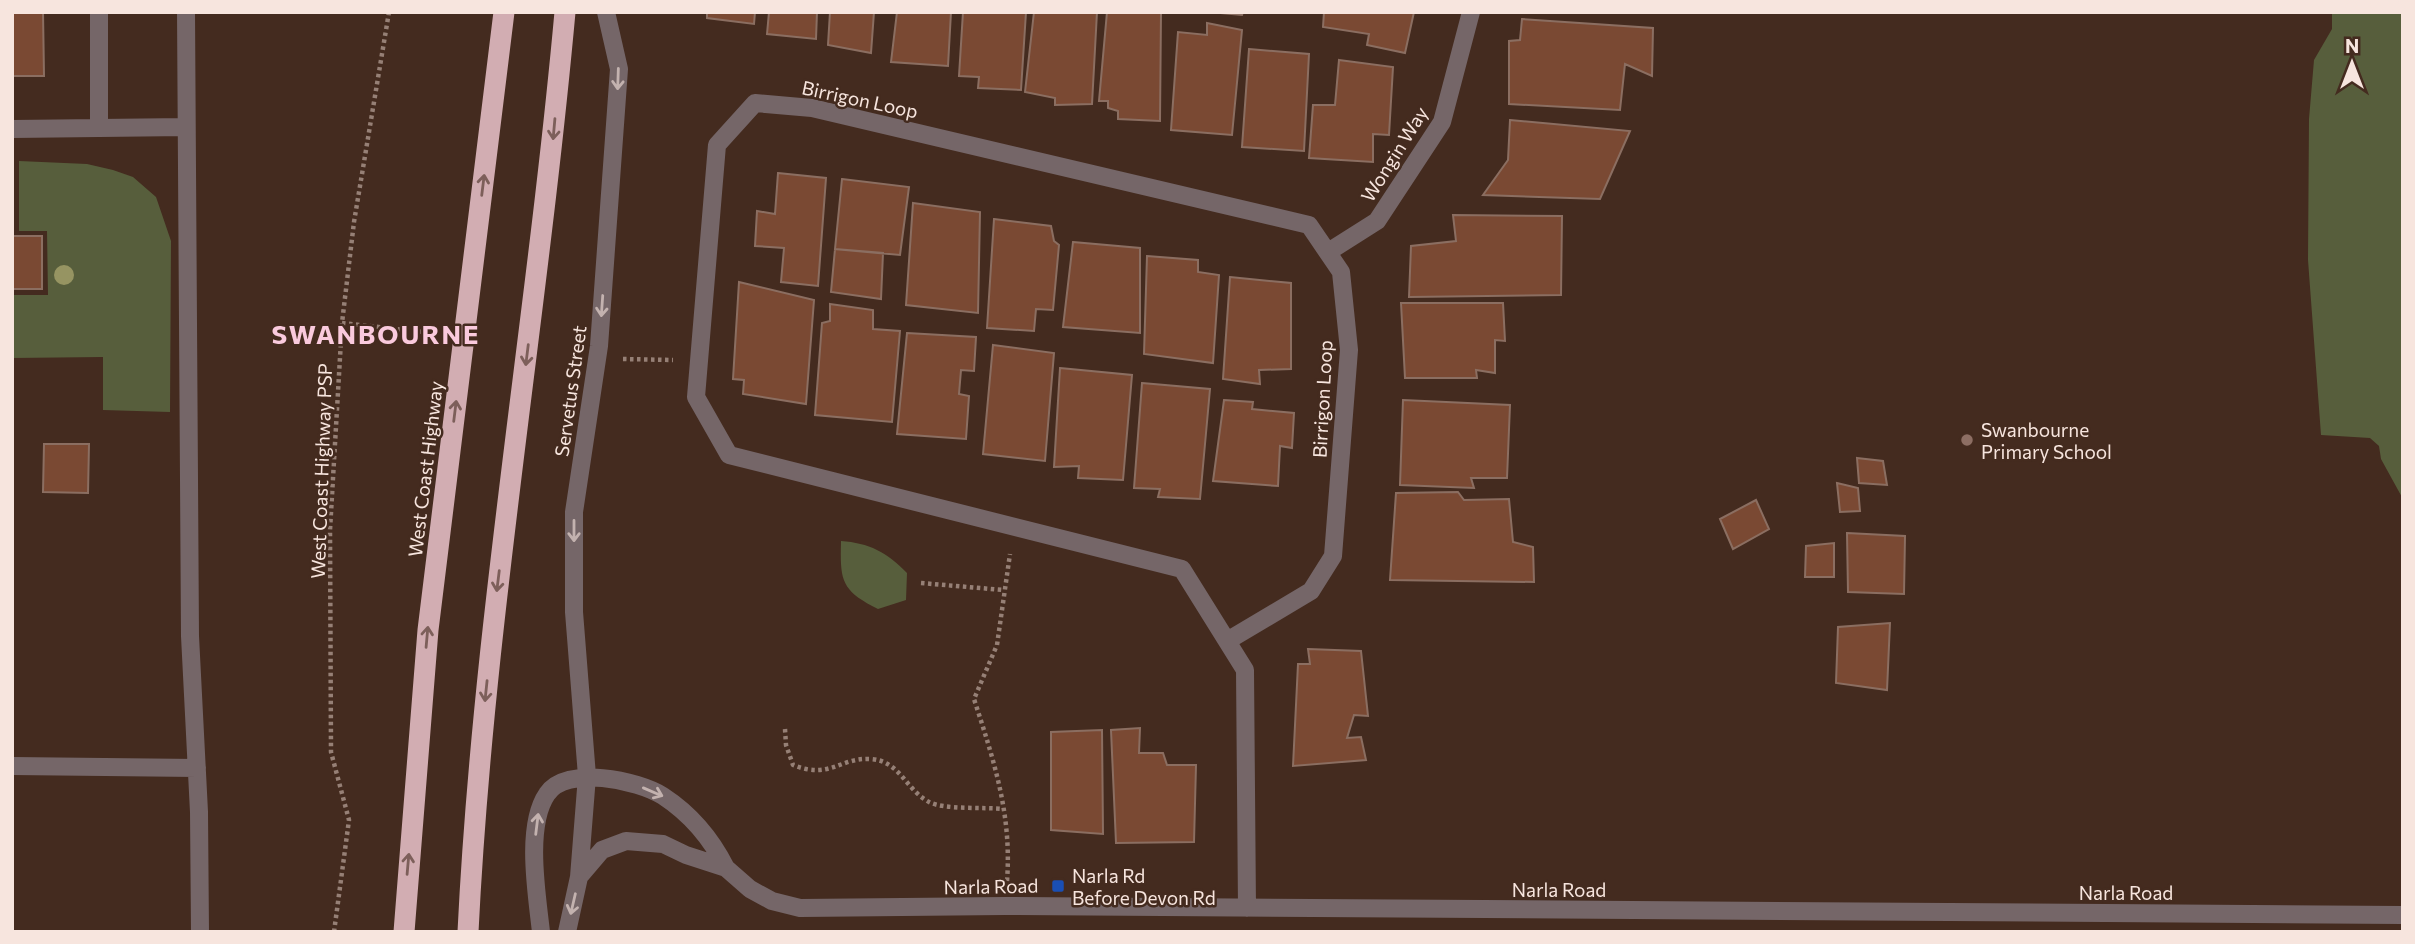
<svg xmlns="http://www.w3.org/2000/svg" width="2415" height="944" font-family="Commissioner,sans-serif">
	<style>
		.green { fill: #575e3c }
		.building { fill: #7a4933; stroke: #8b6e61; stroke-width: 2 }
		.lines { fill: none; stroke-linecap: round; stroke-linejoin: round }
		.path { stroke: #968076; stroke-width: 4.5; stroke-dasharray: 3.5 3.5; stroke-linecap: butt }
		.minor { stroke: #756668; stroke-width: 18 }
		.highway { stroke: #d2adb2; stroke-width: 21 }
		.tree { fill: #969462 }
		.oneway { stroke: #c3b2af }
		.oneway2 { stroke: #7d5f5a }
		.education-dot { fill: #8d6e63; stroke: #442b1f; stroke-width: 2.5 }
		.transit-dot { fill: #1a4fb4; stroke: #442b1f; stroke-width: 2.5 }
		.labels { text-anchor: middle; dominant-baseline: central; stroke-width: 5; stroke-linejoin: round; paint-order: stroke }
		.street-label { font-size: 19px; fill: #f7e5de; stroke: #442b1f }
		.poi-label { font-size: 19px; fill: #f7e5de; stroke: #442b1f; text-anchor: start }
		.district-label { font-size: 26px; font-weight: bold; letter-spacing: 2px; fill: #facadd; stroke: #442b1f }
	</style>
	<rect width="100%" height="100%" fill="#442b1f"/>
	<!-- green -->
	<path class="green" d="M 2332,12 L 2403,12 L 2403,499 L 2381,459 L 2379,446 L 2370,438 L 2321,435 L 2308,260 L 2309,119 L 2314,60 L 2332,29 Z
		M 19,161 L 87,164 L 113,170 L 133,177 L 156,197 L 171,241 L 170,412 L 103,410 L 103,357 L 12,358 L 12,295 L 48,295 L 47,231 L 19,231 Z
		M 841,541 C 869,543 887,552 907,573 L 906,600 L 878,609 C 841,590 840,581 841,541 Z"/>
	<!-- building -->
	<path class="building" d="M 12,12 L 43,12 L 44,76 L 12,76 Z
		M 707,12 L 755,12 L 754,24 L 707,18 Z
		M 769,12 L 817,12 L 816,39 L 767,34 Z
		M 830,12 L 874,12 L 871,53 L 828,45 Z
		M 897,12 L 951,12 L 948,66 L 891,62 Z
		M 963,12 L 1026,12 L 1021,90 L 978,88 L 979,77 L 959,76 Z
		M 1034,12 L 1097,12 L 1092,104 L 1055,105 L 1055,98 L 1025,92 Z
		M 1107,12 L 1161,12 L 1160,121 L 1118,119 L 1118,111 L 1108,108 L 1108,101 L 1099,101 Z
		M 1209,12 L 1243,12 L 1242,15 Z
		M 1324,12 L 1414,12 L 1405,53 L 1367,45 L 1369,34 L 1323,27 Z
		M 1522,19 L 1653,28 L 1652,76 L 1625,64 L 1620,110 L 1509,104 L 1509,41 L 1520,40 Z
		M 1207,23 L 1242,30 L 1232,135 L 1171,130 L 1178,32 L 1207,35 Z
		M 1249,49 L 1309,54 L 1304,151 L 1242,147 Z
		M 1339,60 L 1393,67 L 1389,135 L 1373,134 L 1373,162 L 1309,158 L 1313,105 L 1335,105 Z
		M 1510,120 L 1630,131 L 1600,199 L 1483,195 L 1508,160 Z
		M 778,173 L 826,178 L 818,286 L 781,282 L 784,248 L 755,246 L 757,211 L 775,214 Z
		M 842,179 L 909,187 L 900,255 L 835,249 Z
		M 913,203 L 980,212 L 978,313 L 906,305 Z
		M 1453,215 L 1562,216 L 1561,295 L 1409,297 L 1411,246 L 1456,241 Z
		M 994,219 L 1051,226 L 1054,241 L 1059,245 L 1053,310 L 1036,309 L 1034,331 L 987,328 Z
		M 12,236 L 42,236 L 42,289 L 12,289 Z
		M 1073,242 L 1140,248 L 1140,333 L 1063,327 Z
		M 835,249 L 883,253 L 881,299 L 831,292 Z
		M 1147,256 L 1198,260 L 1198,272 L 1219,275 L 1213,363 L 1144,354 Z
		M 1230,277 L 1291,283 L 1291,369 L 1259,370 L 1260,384 L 1223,379 Z
		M 739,282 L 814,300 L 806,404 L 743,394 L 744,380 L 733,379 Z
		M 1401,303 L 1503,303 L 1505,341 L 1495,340 L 1495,373 L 1476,370 L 1477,378 L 1405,378 Z
		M 830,304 L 873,310 L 873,329 L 900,331 L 892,422 L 815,415 L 822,323 L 830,321 Z
		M 907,333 L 976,337 L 974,371 L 961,370 L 959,394 L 969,396 L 966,439 L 897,434 Z
		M 993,345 L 1054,353 L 1045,461 L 983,454 Z
		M 1060,368 L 1132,375 L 1123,480 L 1078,478 L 1079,466 L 1054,467 Z
		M 1142,383 L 1210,389 L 1200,499 L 1158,497 L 1160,489 L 1134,488 Z
		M 1224,400 L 1253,402 L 1252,409 L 1294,413 L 1292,448 L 1280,446 L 1278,486 L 1213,481 Z
		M 1403,400 L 1510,405 L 1507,478 L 1471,478 L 1474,488 L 1400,485 Z
		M 44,444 L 89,444 L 88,493 L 43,492 Z
		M 1857,458 L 1883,461 L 1887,485 L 1859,483 Z
		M 1837,483 L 1858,488 L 1860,511 L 1840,512 Z
		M 1458,492 L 1464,500 L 1509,499 L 1513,542 L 1533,547 L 1534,582 L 1390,580 L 1396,493 Z
		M 1756,500 L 1769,529 L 1733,549 L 1720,519 Z
		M 1847,533 L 1905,536 L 1904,594 L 1848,592 Z
		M 1834,543 L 1834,577 L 1805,577 L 1806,546 Z
		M 1890,623 L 1887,690 L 1836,683 L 1838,627 Z
		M 1308,649 L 1361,651 L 1368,716 L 1354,715 L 1347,738 L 1361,737 L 1366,760 L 1293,766 L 1298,664 L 1310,664 Z
		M 1140,728 L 1139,753 L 1163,753 L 1167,765 L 1196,765 L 1194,842 L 1116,843 L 1111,730 Z
		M 1102,730 L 1103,834 L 1051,830 L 1051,732 Z"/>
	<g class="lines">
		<!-- path -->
		<path class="path" d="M 342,323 L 433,333
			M 623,359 L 673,360
			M 921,583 L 1003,590
			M 785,729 L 786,745 L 793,765 C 830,780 840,757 871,759 C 900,761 906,790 929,802 C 944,810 985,807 1003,809
			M 1007,881 C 1012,815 994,761 974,699 L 997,645 L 1010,554
			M 334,932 L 349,820 L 331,752 L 330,530 L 342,323 L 354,222 L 389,12"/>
		<!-- minor -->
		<path class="minor" d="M 186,12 L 190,636 L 199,812 L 200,932
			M 99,128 L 99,12
			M 12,129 L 186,127
			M 1328,252 L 1377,221 L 1442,122 L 1471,12
			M 1227,641 L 1311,591 L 1333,556 L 1349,350 L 1341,272 L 1309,225 L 812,108 L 755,103 L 717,145 L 696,397 L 729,455 L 1182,569 L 1245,670 L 1247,908
			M 12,766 L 197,768
			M 579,877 L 602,850 L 626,841 L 663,844 L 686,855 L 726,868 L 750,889 L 772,901 L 800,908 L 1005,906 L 2403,915
			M 541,932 C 537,895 525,826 547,794 C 566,765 638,780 663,796 C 692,815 711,838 726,868
			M 567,932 L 579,877 L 587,776 L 574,612 L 574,512 L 599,346 L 619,69 L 606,12"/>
		<!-- highway -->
		<path class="highway" d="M 404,932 L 428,630 L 504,12
			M 468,932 C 483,624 537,319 565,12"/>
	</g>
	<!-- trees -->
	<circle class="tree" cx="64" cy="275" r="10"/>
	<!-- one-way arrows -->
	<defs><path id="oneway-shaft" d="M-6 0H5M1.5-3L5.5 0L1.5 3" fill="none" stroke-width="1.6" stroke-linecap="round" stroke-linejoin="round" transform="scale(1.75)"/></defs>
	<g class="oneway">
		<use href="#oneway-shaft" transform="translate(618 79) rotate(92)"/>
		<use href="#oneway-shaft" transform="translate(602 306) rotate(94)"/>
		<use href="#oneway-shaft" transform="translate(574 531) rotate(90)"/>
		<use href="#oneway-shaft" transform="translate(653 792) rotate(23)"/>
		<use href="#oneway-shaft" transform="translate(537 824) rotate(-83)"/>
		<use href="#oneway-shaft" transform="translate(573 904) rotate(103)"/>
	</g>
	<g class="oneway2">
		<use href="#oneway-shaft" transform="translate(554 129) rotate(95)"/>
		<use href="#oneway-shaft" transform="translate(483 185) rotate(-83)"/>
		<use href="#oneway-shaft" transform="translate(527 355) rotate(97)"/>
		<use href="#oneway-shaft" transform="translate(455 411) rotate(-83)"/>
		<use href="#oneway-shaft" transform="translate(498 581) rotate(97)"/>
		<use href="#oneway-shaft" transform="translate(427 637) rotate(-85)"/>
		<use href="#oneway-shaft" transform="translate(486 691) rotate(96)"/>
		<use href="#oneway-shaft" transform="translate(408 864) rotate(-85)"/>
	</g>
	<!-- markers -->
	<circle class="education-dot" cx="1967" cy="440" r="7"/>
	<rect class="transit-dot" x="1051" y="879" width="14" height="14" rx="3.5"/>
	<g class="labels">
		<!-- street labels -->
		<g class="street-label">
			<text transform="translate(860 99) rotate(12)">Birrigon Loop</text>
			<text transform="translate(1394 154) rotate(-58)">Wongin Way</text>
			<text transform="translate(570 391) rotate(-82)">Servetus Street</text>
			<text transform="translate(1322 399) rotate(-87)">Birrigon Loop</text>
			<text transform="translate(425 469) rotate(-83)">West Coast Highway</text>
			<text transform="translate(321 471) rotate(-88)">West Coast Highway PSP</text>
			<text transform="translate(991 886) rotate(-1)">Narla Road</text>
			<text x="1559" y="889">Narla Road</text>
			<text x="2126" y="892">Narla Road</text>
		</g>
		<!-- poi labels -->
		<g class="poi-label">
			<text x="1981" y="429">Swanbourne<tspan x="1981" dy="22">Primary School</tspan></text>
			<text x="1072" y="875">Narla Rd<tspan x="1072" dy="22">Before Devon Rd</tspan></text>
		</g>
		<!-- district labels -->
		<g class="district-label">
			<text x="376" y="333">SWANBOURNE</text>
		</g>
	</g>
	<!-- border -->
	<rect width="2415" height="944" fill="none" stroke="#f7e5de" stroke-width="28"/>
	<!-- north arrow -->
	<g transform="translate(2352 63)" stroke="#442b1f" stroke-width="5" paint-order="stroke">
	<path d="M0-5L12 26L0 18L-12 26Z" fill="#f7e5de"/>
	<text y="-10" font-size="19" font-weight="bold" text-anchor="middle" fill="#f7e5de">N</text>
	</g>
</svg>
